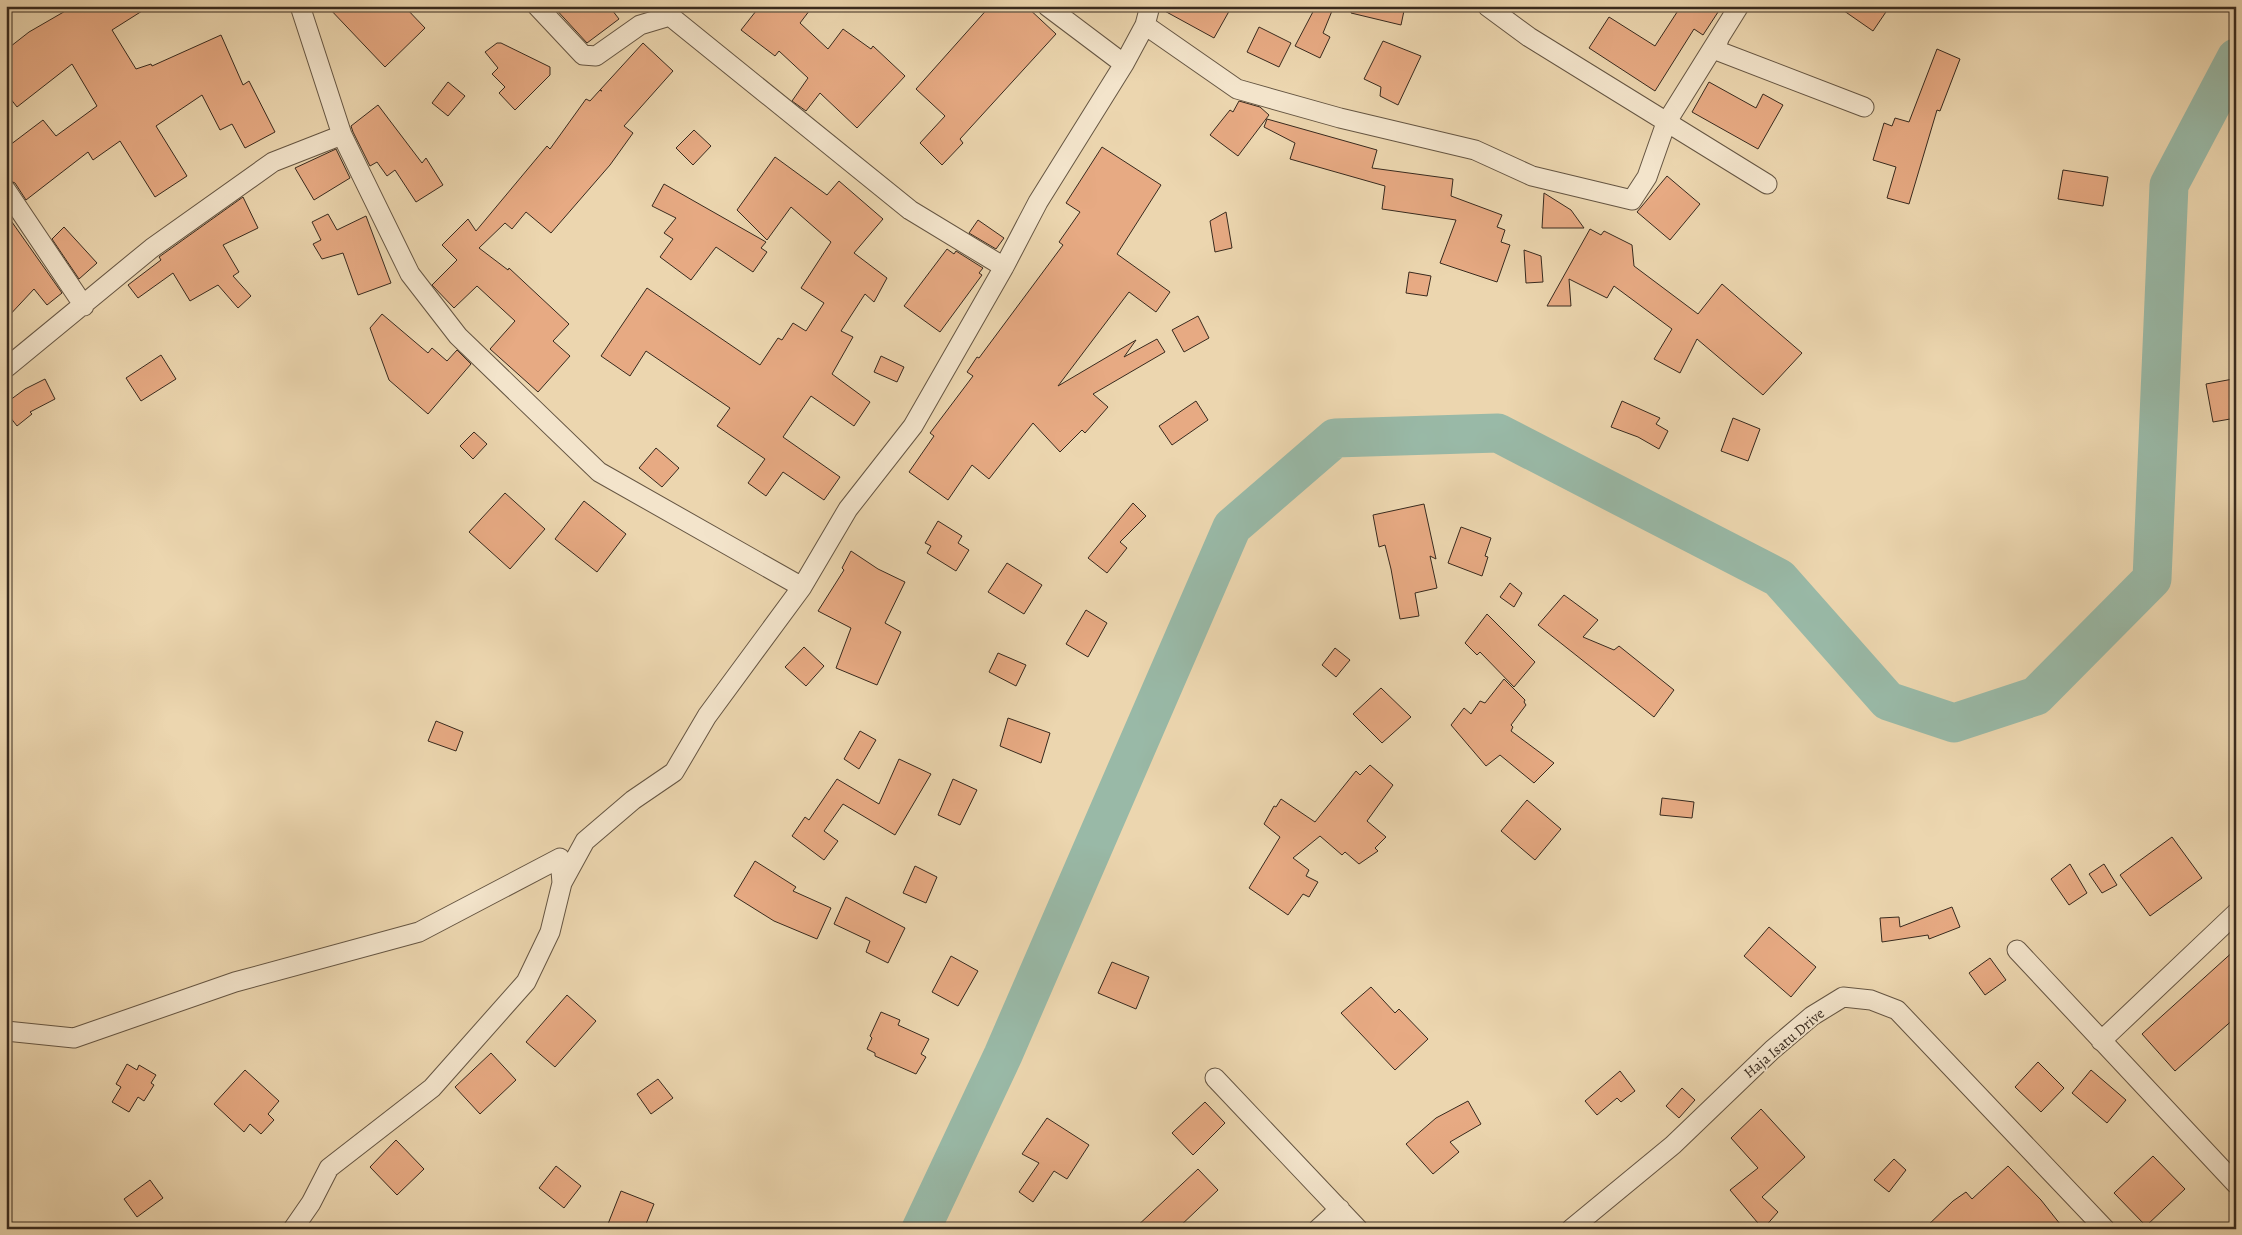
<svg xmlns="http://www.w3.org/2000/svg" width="2242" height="1235" font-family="Alegreya,serif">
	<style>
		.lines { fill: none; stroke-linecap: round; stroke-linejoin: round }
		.river { stroke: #99b9a7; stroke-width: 39 }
		.building { fill: #e7aa83; stroke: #382a1e }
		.minor-casing { stroke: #655542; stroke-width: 21 }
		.minor { stroke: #f3e4cb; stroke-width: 19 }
		.labels { text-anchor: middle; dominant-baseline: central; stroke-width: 4; stroke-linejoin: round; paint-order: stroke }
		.street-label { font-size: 15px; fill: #382a1e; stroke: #f3e4cb }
	</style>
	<rect width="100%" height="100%" fill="#ecd6af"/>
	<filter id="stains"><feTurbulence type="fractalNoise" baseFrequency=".004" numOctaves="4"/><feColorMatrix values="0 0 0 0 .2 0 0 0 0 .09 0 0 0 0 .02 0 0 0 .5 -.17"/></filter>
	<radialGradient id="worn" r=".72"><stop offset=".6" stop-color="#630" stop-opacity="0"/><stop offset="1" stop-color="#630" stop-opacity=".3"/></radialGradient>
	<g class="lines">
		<!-- river -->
		<path class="river" d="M 921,1229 L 1003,1055 L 1232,527 L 1335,438 L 1498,433 L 1779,578 L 1888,701 L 1954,723 L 2036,696 L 2152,579 L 2169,185 L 2236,58"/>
	</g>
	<!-- building -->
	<path class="building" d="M 74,6 L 150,6 L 112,30 L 136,69 L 151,64 L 152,66 L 221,35 L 243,85 L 249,81 L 275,132 L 245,148 L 232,124 L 220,130 L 202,95 L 156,126 L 187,176 L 155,197 L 120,141 L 93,160 L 88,152 L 26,200 L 15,183 L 6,179 L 6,148 L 43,120 L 56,136 L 97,106 L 72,64 L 17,107 L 6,93 L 6,50 L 29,32 Z
		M 327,6 L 404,6 L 425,28 L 385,67 Z
		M 553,6 L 609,6 L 619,19 L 587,43 Z
		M 760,6 L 813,6 L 800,23 L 828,49 L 843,29 L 871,49 L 873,46 L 905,76 L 857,128 L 820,93 L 806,111 L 792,101 L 808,78 L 779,51 L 775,56 L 741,30 Z
		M 990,6 L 1026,6 L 1056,34 L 960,139 L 963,143 L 942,165 L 920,143 L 945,116 L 916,89 Z
		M 1161,6 L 1232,6 L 1214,38 L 1161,9 Z
		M 1316,6 L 1334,6 L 1323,33 L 1330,37 L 1320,58 L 1295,46 Z
		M 1352,6 L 1405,6 L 1401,25 L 1351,13 Z
		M 1681,6 L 1722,6 L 1703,35 L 1694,29 L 1655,91 L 1589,48 L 1609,17 L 1655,46 Z
		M 1837,6 L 1890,6 L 1873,31 Z
		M 1259,27 L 1291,43 L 1279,67 L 1247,52 Z
		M 1383,41 L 1421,56 L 1398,105 L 1380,96 L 1381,87 L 1364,79 Z
		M 497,43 L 501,43 L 550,67 L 550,75 L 515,110 L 499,93 L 505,87 L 492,74 L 498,68 L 485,52 Z
		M 643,43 L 673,71 L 624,126 L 633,133 L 610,165 L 551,233 L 526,212 L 512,229 L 505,223 L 479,248 L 508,270 L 509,268 L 569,324 L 553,341 L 570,356 L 538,392 L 490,349 L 515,321 L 477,286 L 454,308 L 432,285 L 457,260 L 442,245 L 468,219 L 476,231 L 547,146 L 550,149 L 586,99 L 590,101 L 600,90 L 602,91 L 600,90 Z
		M 1937,49 L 1960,59 L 1940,111 L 1937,110 L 1909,204 L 1887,198 L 1896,167 L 1873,160 L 1884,123 L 1892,126 L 1895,118 L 1909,122 Z
		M 448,82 L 465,96 L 448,116 L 432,103 Z
		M 1709,82 L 1756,108 L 1763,94 L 1783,105 L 1758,149 L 1692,112 Z
		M 1239,101 L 1260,107 L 1269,115 L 1238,156 L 1210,135 L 1230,110 L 1233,112 Z
		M 378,105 L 422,163 L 426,158 L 443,185 L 416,202 L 395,170 L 387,176 L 377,162 L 370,166 L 353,132 L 351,126 Z
		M 1267,119 L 1377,150 L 1372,168 L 1453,179 L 1451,196 L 1502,215 L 1497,227 L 1505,230 L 1501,242 L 1510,245 L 1497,282 L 1440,263 L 1456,220 L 1382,209 L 1385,186 L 1290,159 L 1295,143 L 1264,127 Z
		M 694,130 L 711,146 L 693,165 L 676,148 Z
		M 1102,147 L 1161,185 L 1117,254 L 1170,292 L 1156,312 L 1129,292 L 1058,386 L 1136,340 L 1124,357 L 1157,339 L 1165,352 L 1093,394 L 1108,407 L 1085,433 L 1082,430 L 1060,452 L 1033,423 L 989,479 L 972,465 L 948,500 L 909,472 L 934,436 L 930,433 L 973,376 L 967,372 L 977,357 L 979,358 L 1063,245 L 1059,242 L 1080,212 L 1066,203 Z
		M 336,149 L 350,178 L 314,200 L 295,168 Z
		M 775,157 L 827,195 L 839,181 L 883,219 L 854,253 L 887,278 L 874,302 L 865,294 L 841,331 L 853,337 L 832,374 L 870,402 L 854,426 L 811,396 L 783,437 L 840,477 L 824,500 L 783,472 L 766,496 L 748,483 L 765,459 L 717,426 L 730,408 L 646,351 L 630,376 L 601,356 L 647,288 L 760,365 L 778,338 L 782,340 L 793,323 L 806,331 L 824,303 L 801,288 L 831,242 L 791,207 L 767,240 L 737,210 Z
		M 2063,170 L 2108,177 L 2103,206 L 2058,199 Z
		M 1667,176 L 1700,204 L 1670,240 L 1637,212 Z
		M 664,184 L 766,242 L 761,248 L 767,252 L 753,272 L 716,247 L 691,280 L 660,257 L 673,239 L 664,233 L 676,218 L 652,206 Z
		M 1544,193 L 1571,210 L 1584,228 L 1542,228 Z
		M 243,197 L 258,228 L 223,245 L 239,272 L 233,276 L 251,296 L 238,308 L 218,285 L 190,301 L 173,273 L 138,298 L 128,285 L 161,260 L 159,257 Z
		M 6,211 L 7,215 L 62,293 L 47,305 L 34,289 L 6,319 Z
		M 1226,212 L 1232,248 L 1215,252 L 1210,221 Z
		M 328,214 L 337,230 L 366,216 L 391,283 L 358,295 L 343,253 L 322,259 L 313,244 L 321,240 L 312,222 Z
		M 978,220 L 1004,238 L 996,249 L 969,233 Z
		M 64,227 L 97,263 L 79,279 L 52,239 Z
		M 1590,229 L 1601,235 L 1604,231 L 1632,245 L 1634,266 L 1698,314 L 1722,284 L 1802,353 L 1763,395 L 1697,339 L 1680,373 L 1654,359 L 1672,329 L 1614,286 L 1607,298 L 1569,279 L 1571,306 L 1547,306 Z
		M 947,249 L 954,254 L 956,251 L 983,268 L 979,273 L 982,275 L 940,332 L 904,306 Z
		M 1524,250 L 1541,256 L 1543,282 L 1526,283 Z
		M 1409,272 L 1431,276 L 1427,296 L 1406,293 Z
		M 382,314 L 428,353 L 432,348 L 447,361 L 457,350 L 471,364 L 428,414 L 389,380 L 370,328 Z
		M 1198,316 L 1209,338 L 1184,352 L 1172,330 Z
		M 161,355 L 176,379 L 141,401 L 126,378 Z
		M 881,356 L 904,367 L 897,382 L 874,372 Z
		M 45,379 L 55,399 L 30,412 L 32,414 L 17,426 L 6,412 L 6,403 L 25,389 Z
		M 2233,379 L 2236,418 L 2213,422 L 2206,384 Z
		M 1196,401 L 1208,420 L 1172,445 L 1159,426 Z
		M 1622,401 L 1660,418 L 1656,424 L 1668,431 L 1659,449 L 1638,437 L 1611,427 Z
		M 1733,418 L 1760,429 L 1748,461 L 1721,451 Z
		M 474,432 L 487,444 L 473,459 L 460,446 Z
		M 656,448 L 679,468 L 662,487 L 639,468 Z
		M 505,493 L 545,529 L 510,569 L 469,532 Z
		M 584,501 L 626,534 L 597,572 L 555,539 Z
		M 1133,503 L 1146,516 L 1120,542 L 1127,548 L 1107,573 L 1088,558 Z
		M 1424,504 L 1436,559 L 1430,556 L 1437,588 L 1415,593 L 1419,616 L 1400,619 L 1391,569 L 1385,545 L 1379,547 L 1373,515 Z
		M 938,521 L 962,536 L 958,543 L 969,550 L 956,571 L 927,553 L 931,546 L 925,543 Z
		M 1461,527 L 1491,538 L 1485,556 L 1488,557 L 1482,576 L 1448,563 Z
		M 851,551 L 878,569 L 905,582 L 885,623 L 901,632 L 877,685 L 836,668 L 851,628 L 818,611 L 844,570 L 842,568 Z
		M 1007,563 L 1042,585 L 1024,614 L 988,592 Z
		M 1510,583 L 1522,593 L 1514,607 L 1500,597 Z
		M 1564,595 L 1598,620 L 1583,637 L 1614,650 L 1619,646 L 1674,690 L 1654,717 L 1538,625 Z
		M 1086,610 L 1107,623 L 1088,657 L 1066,644 Z
		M 1487,614 L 1535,662 L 1514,687 L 1480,652 L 1477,655 L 1465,643 Z
		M 804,647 L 824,666 L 806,686 L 785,667 Z
		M 1335,648 L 1350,660 L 1336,677 L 1322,665 Z
		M 998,653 L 1026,665 L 1016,686 L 989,672 Z
		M 1504,679 L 1525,700 L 1524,702 L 1526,705 L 1511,725 L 1513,727 L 1511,731 L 1554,763 L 1534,783 L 1500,755 L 1486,766 L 1451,725 L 1464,708 L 1471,714 L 1480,701 L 1485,703 Z
		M 1381,688 L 1411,717 L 1382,743 L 1353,714 Z
		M 1008,718 L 1050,733 L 1041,763 L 1000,746 Z
		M 436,721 L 463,732 L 456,751 L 428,741 Z
		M 860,731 L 876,740 L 859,769 L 844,759 Z
		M 899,759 L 931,774 L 895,835 L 843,804 L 824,831 L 838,841 L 824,860 L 792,836 L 805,817 L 809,820 L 837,779 L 879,804 Z
		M 1370,765 L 1393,785 L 1367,821 L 1386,837 L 1375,848 L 1378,851 L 1359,864 L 1345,852 L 1342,855 L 1320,836 L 1293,858 L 1309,870 L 1306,876 L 1318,882 L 1309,897 L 1303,894 L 1288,915 L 1249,888 L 1280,837 L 1264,824 L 1274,806 L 1276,807 L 1281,799 L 1315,822 L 1356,771 L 1360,775 Z
		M 953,779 L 977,790 L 960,825 L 938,815 Z
		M 1662,798 L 1694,802 L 1692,818 L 1660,815 Z
		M 1527,800 L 1561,829 L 1535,860 L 1501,831 Z
		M 2172,837 L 2202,878 L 2150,916 L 2120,875 Z
		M 755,861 L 796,887 L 793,891 L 831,908 L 817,939 L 774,921 L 734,896 Z
		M 2070,864 L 2087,893 L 2069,905 L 2051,879 Z
		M 2104,864 L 2117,885 L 2102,893 L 2089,874 Z
		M 915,866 L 937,877 L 926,903 L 903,893 Z
		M 846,897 L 905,928 L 888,963 L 866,952 L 870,941 L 834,924 Z
		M 1952,907 L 1960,927 L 1929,939 L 1928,935 L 1882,942 L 1880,918 L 1899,917 L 1900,927 Z
		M 1769,927 L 1816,967 L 1791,997 L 1744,956 Z
		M 2236,949 L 2236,1017 L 2175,1071 L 2142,1034 Z
		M 951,956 L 978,971 L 958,1006 L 932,992 Z
		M 1990,958 L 2006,980 L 1985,995 L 1969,973 Z
		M 1112,962 L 1149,977 L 1136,1009 L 1098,993 Z
		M 1371,987 L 1395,1013 L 1399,1009 L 1428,1039 L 1395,1070 L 1341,1013 Z
		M 567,995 L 596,1021 L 555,1067 L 526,1042 Z
		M 881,1012 L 900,1020 L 898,1025 L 929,1039 L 921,1054 L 926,1057 L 916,1074 L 875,1056 L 875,1053 L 867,1049 L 872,1038 L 870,1036 Z
		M 491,1053 L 516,1080 L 480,1114 L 455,1087 Z
		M 2038,1062 L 2064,1088 L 2041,1112 L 2015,1087 Z
		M 127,1064 L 137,1070 L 139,1065 L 156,1075 L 151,1083 L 154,1085 L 144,1101 L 138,1097 L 129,1112 L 112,1102 L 121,1087 L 116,1084 Z
		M 245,1070 L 279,1101 L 268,1114 L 274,1120 L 261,1134 L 250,1124 L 244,1132 L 214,1104 Z
		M 2091,1070 L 2126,1100 L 2107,1123 L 2072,1093 Z
		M 1620,1071 L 1635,1091 L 1621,1102 L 1617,1098 L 1597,1115 L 1585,1101 Z
		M 658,1079 L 673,1098 L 651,1114 L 637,1094 Z
		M 1682,1088 L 1695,1100 L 1679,1118 L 1666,1106 Z
		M 1468,1101 L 1481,1124 L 1450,1142 L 1459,1152 L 1433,1174 L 1406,1144 L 1436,1118 Z
		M 1205,1102 L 1225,1123 L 1193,1155 L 1172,1133 Z
		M 1761,1109 L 1805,1157 L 1762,1197 L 1778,1212 L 1763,1229 L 1730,1190 L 1758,1168 L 1731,1138 Z
		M 1047,1118 L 1089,1145 L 1067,1179 L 1054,1171 L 1033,1202 L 1019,1192 L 1039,1163 L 1022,1154 Z
		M 396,1140 L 424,1169 L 397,1195 L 370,1167 Z
		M 2153,1156 L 2185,1189 L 2146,1226 L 2114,1193 Z
		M 1894,1159 L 1906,1170 L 1889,1192 L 1874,1180 Z
		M 556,1166 L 581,1186 L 564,1208 L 539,1188 Z
		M 2008,1166 L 2041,1200 L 2064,1229 L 1924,1229 L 1953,1201 L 1966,1192 L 1972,1199 Z
		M 1198,1169 L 1218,1190 L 1177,1229 L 1134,1229 Z
		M 150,1180 L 163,1198 L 137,1217 L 124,1199 Z
		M 621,1191 L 654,1204 L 644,1229 L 606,1229 Z"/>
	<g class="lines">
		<!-- minor casing -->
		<g class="minor-casing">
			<path id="minor" d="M 300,6 L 342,135 L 410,274 L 458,336 L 599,472 L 802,587
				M 537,6 L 583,55 L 596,56 L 640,25 L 670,16 L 910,210 L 1004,267
				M 1047,6 L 1124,64
				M 1487,6 L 1529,37 L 1767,184
				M 1145,25 L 1237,89 L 1340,118 L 1475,150 L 1532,176 L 1632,200 L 1647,177 L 1666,123 L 1739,6
				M 1719,39 L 1713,49 L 1864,107
				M 6,190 L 84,306
				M 6,368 L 152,248 L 273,162 L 342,135
				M 2017,950 L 2236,1184
				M 6,1031 L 74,1038 L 235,982 L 419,932 L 560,858 L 562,883
				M 2101,1041 L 2236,913
				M 1215,1078 L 1358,1229
				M 293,1229 L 311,1203 L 329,1168 L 432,1088 L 526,982 L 550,932 L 562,883 L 585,841 L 633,800 L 674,772 L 707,716 L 802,587 L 848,509 L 913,426 L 1004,267 L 1038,202 L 1124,64 L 1145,25 L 1150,6
				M 1318,1229 L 1340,1209
				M 1571,1229 L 1673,1145 L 1772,1050 L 1812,1016 L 1843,997 L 1871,1000 L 1897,1010 L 2105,1229"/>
		</g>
		<!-- minor -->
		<use href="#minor" class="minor"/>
	</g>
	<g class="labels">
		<!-- street labels -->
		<g class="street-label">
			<text transform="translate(1784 1043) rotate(-40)">Haja Isatu Drive</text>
		</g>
	</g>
	<!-- margin -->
	<rect width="2242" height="1235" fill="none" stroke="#ecd6af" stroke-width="25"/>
	<rect x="8" y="8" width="2227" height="1220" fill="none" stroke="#382a1e" stroke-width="2.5"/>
	<rect x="12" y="12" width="2217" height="1210" fill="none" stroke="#382a1e"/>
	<rect width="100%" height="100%" filter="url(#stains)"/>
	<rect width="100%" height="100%" fill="url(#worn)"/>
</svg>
